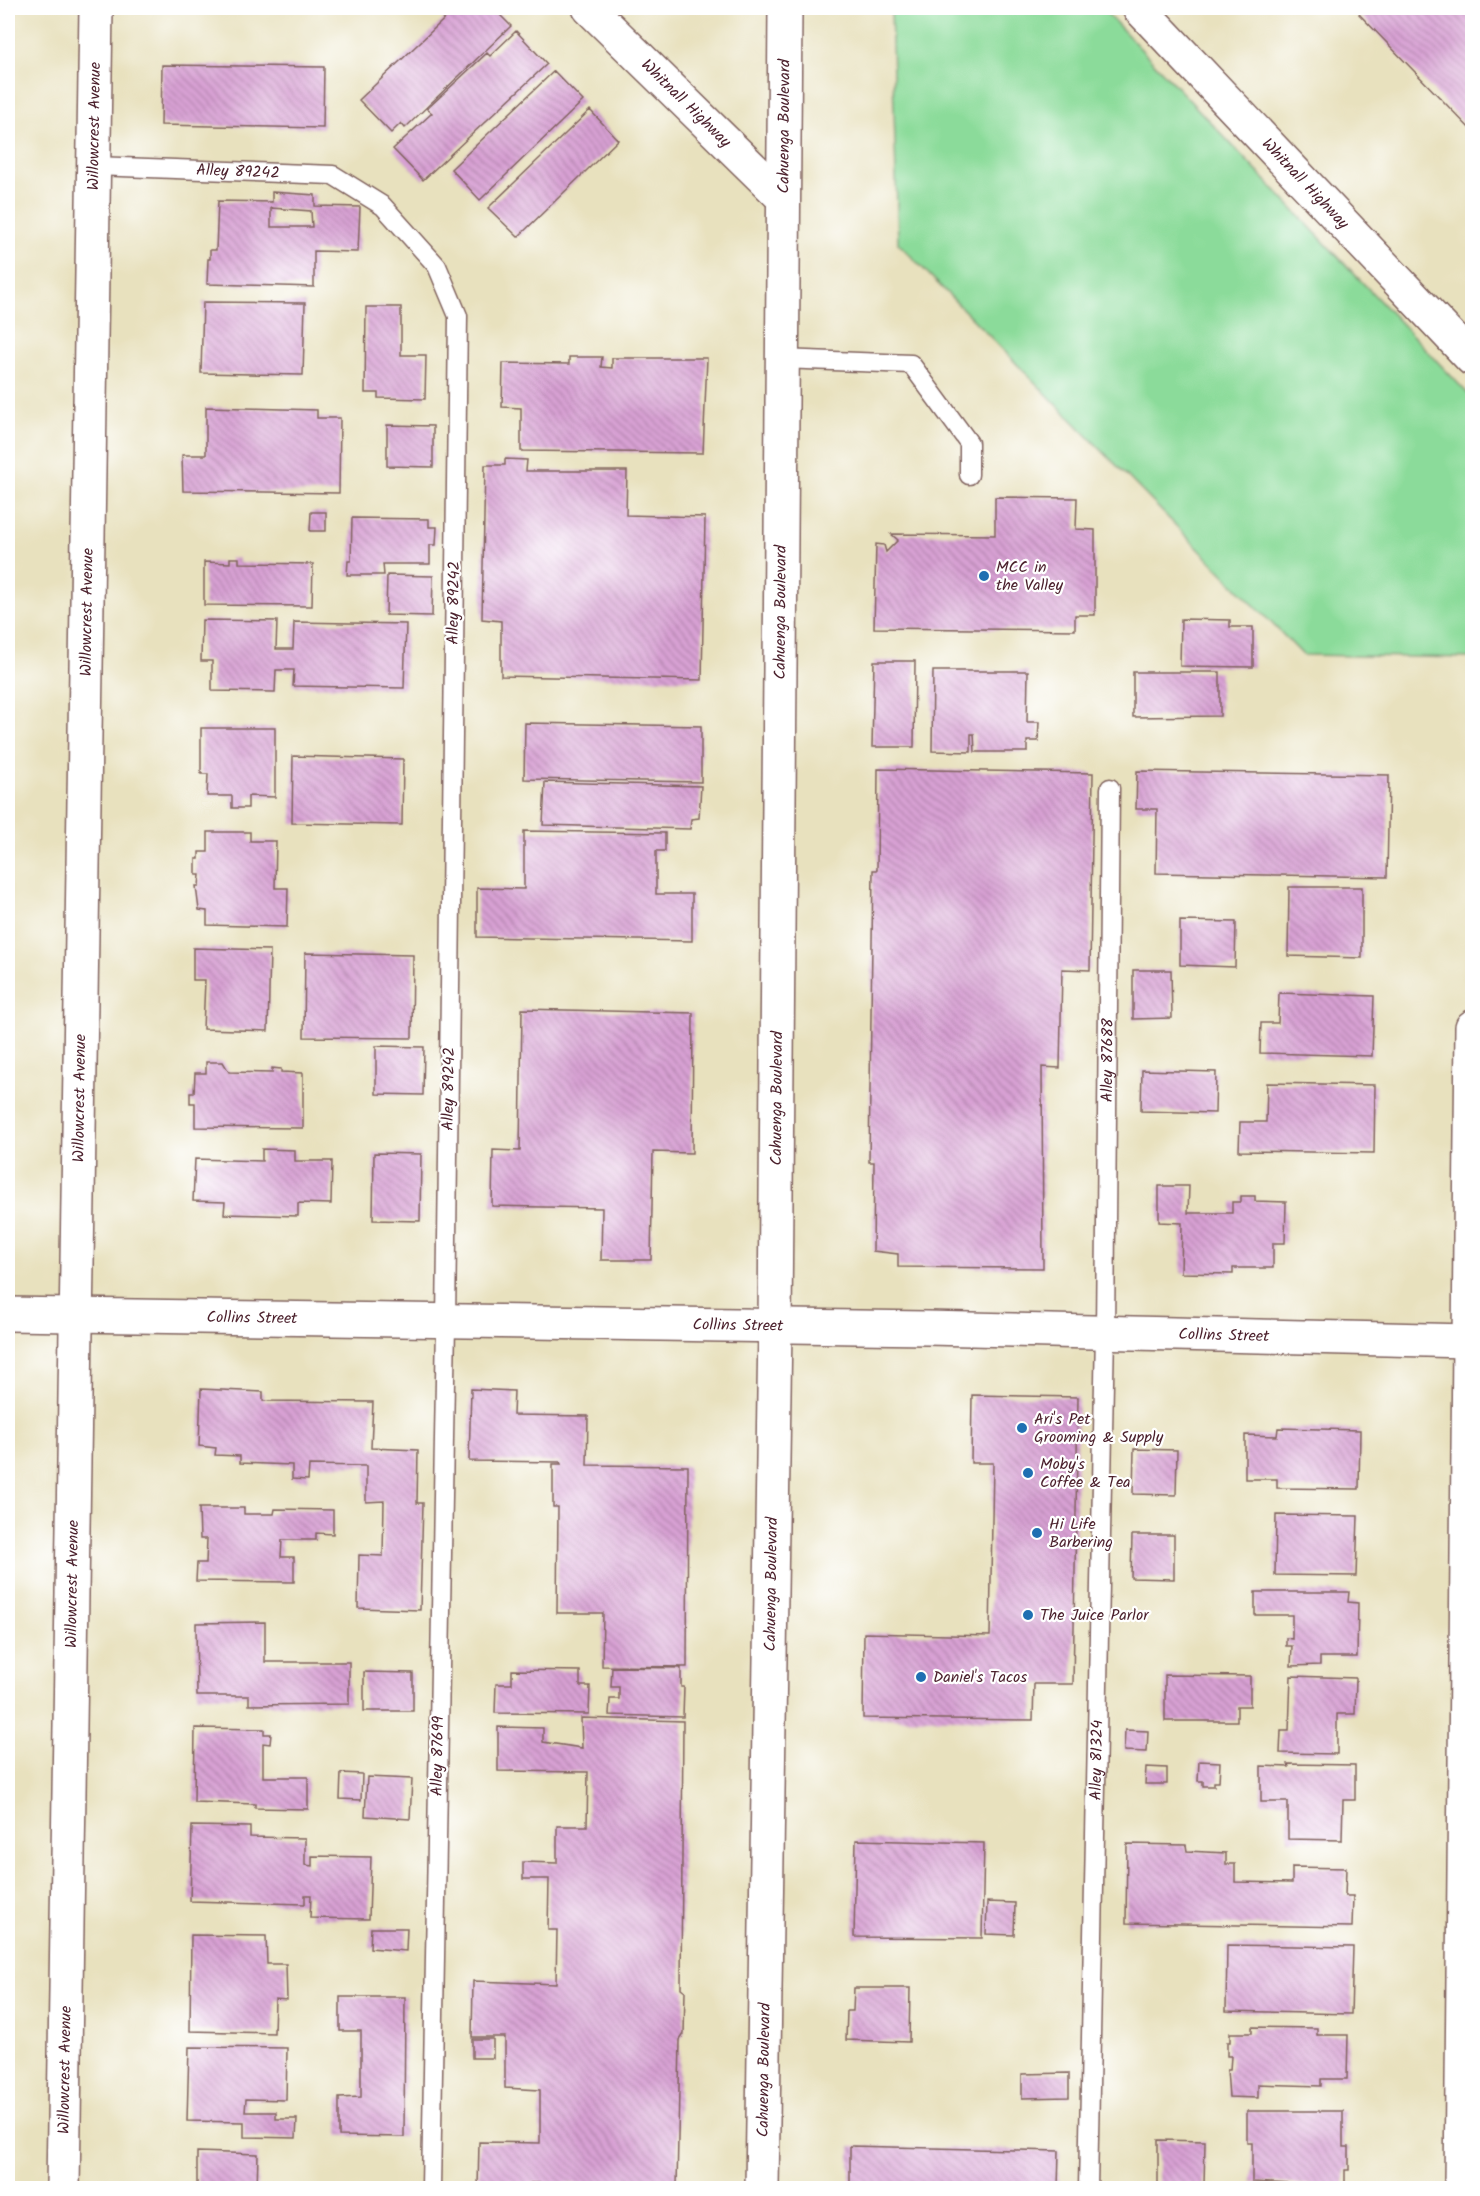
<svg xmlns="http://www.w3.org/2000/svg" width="1480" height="2196" font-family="Kalam,sans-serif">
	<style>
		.grass { fill: #8bdb9a; stroke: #6a7d62; stroke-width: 1.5 }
		.building { fill: url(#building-back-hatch); fill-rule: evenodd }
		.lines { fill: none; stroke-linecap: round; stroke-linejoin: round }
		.service-casing { stroke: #81635e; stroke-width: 21 }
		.minor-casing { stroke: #81635e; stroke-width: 36 }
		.secondary-casing { stroke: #81635e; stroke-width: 36 }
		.service { stroke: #fff; stroke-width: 18 }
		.minor { stroke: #fff; stroke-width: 33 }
		.secondary { stroke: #fff; stroke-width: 33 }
		.poi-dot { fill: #1f6fb2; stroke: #fff; stroke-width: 2 }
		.labels { text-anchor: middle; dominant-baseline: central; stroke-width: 4.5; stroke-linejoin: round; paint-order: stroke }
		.street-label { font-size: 16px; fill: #4a1f2b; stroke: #fff }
		.poi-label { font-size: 16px; fill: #4a1f2b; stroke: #fff; text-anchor: start }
	</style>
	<defs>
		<pattern id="building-back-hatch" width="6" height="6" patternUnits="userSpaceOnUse" patternTransform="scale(1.5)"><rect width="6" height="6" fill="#d8a1d4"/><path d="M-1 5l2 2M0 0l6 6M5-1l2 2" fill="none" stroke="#b183ac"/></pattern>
	</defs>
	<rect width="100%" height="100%" fill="#fff"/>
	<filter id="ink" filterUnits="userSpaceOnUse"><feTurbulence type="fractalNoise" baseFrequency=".0167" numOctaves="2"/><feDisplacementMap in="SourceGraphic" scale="12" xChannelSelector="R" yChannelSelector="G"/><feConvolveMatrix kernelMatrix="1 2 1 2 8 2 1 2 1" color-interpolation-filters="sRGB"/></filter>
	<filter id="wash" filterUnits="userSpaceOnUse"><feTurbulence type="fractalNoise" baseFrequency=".008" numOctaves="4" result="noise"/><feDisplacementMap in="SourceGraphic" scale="24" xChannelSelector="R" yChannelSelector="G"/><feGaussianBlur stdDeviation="1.35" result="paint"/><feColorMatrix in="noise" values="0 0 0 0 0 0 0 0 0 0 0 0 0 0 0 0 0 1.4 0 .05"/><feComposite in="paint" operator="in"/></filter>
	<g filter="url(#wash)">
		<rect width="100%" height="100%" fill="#e8e1be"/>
		<!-- grass -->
		<path class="grass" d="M 891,8 L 1102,8 L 1472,398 L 1472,658 L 1303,655 L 898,243 Z"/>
		<g id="blocks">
			<!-- building -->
			<path class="building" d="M 456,8 L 493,8 L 511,26 L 405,128 L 401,123 L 391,133 L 359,100 Z
				M 1366,8 L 1472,8 L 1472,131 L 1359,14 Z
				M 516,31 L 547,64 L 423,180 L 393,149 L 432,113 L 427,109 L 487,53 L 490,56 Z
				M 162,65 L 324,67 L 323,128 L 161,125 Z
				M 554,71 L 583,101 L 480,200 L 451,169 Z
				M 590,110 L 618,140 L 518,237 L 488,208 Z
				M 272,192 L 315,195 L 315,206 L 360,207 L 358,252 L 314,251 L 314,287 L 207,284 L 208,259 L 210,259 L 210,250 L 216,250 L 218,201 L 272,202 ZM 271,208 L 311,211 L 312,227 L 271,227 Z
				M 203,302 L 305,303 L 303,375 L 201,373 Z
				M 366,307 L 401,307 L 401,355 L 426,355 L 425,399 L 378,398 L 378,393 L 365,393 Z
				M 569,357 L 602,357 L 601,367 L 612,368 L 612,358 L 707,358 L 703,453 L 521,451 L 521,408 L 502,407 L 503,363 L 569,364 Z
				M 206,407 L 317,410 L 317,418 L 340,418 L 339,493 L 183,491 L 182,455 L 206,455 Z
				M 387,425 L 433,426 L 433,467 L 387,466 Z
				M 505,459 L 527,460 L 526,471 L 627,471 L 626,515 L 705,517 L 702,680 L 501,676 L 501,621 L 482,619 L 485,465 L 505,465 Z
				M 995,497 L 1077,498 L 1076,529 L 1095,530 L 1095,615 L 1075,615 L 1075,630 L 874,628 L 876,544 L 884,545 L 886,552 L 898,540 L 891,534 L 995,535 Z
				M 311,512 L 326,512 L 326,531 L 310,531 Z
				M 352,518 L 429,519 L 429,527 L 437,527 L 436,545 L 430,545 L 430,564 L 383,564 L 384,575 L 347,575 L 348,561 L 351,561 Z
				M 230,558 L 239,558 L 239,563 L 313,564 L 312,606 L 204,605 L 204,562 L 230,563 Z
				M 387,575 L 433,576 L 432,616 L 386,615 Z
				M 1181,619 L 1230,620 L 1230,627 L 1253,627 L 1253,667 L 1180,666 Z
				M 202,620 L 277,621 L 276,649 L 293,649 L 294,622 L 406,624 L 404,688 L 293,686 L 294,670 L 276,670 L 275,692 L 212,691 L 212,661 L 201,661 Z
				M 874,661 L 915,661 L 914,747 L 872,747 Z
				M 933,671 L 1028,671 L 1027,722 L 1039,722 L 1038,741 L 1027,741 L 1027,752 L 975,752 L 974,734 L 971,734 L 971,752 L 932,751 Z
				M 1133,672 L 1220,672 L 1220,716 L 1133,717 Z
				M 525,723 L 701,726 L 701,782 L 524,779 Z
				M 201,728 L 275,728 L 275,797 L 248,796 L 248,808 L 232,808 L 232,796 L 207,796 L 208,774 L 201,774 Z
				M 293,756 L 403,759 L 402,825 L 292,823 Z
				M 878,769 L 1093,773 L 1090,970 L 1062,969 L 1060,1068 L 1042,1067 L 1043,1268 L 898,1267 L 898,1254 L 873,1251 L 874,1162 L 869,1162 L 873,870 L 877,870 Z
				M 1137,771 L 1389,775 L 1387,877 L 1156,873 L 1157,809 L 1136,809 Z
				M 545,782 L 701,786 L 699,818 L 691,819 L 690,829 L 543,825 Z
				M 524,831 L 665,833 L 665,851 L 656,851 L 656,894 L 692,894 L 692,941 L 477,937 L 477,888 L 524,889 Z
				M 208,832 L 250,832 L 250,841 L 276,841 L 275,888 L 288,888 L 287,927 L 207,925 L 207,911 L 199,910 L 196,886 L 199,886 L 200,875 L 196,875 L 196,859 L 199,859 L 199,852 L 208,852 Z
				M 1289,887 L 1362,887 L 1362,958 L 1288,956 Z
				M 1180,921 L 1236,922 L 1235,967 L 1180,965 Z
				M 193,948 L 270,950 L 268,1031 L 203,1029 L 205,980 L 193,980 Z
				M 305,953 L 413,955 L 412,1038 L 304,1037 Z
				M 1133,970 L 1171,970 L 1172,1018 L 1133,1019 Z
				M 1279,993 L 1374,996 L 1372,1056 L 1260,1053 L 1261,1023 L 1278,1023 Z
				M 522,1009 L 693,1013 L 692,1153 L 653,1152 L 651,1260 L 601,1260 L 602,1208 L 492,1206 L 493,1150 L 520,1151 Z
				M 376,1046 L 424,1047 L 423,1095 L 376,1094 Z
				M 206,1062 L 223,1062 L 229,1072 L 272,1073 L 272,1068 L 281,1069 L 281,1072 L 303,1073 L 303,1128 L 195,1127 L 195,1103 L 190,1103 L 190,1093 L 194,1093 L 195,1073 L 206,1073 Z
				M 1142,1070 L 1216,1072 L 1215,1113 L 1141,1111 Z
				M 1267,1083 L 1375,1085 L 1374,1153 L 1239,1151 L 1240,1122 L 1266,1122 Z
				M 262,1149 L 295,1150 L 295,1161 L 332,1161 L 331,1204 L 298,1203 L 298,1216 L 224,1214 L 225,1202 L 193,1201 L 195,1159 L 262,1161 Z
				M 374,1153 L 421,1154 L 420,1221 L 373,1220 Z
				M 1159,1186 L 1189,1186 L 1188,1213 L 1232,1213 L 1232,1202 L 1241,1202 L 1241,1196 L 1255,1196 L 1255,1201 L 1286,1202 L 1285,1243 L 1273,1243 L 1273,1268 L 1233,1268 L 1233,1274 L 1181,1273 L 1182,1223 L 1159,1222 Z
				M 201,1389 L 263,1392 L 263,1401 L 373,1402 L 371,1448 L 418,1450 L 417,1503 L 423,1503 L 420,1610 L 358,1608 L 359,1555 L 383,1556 L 384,1501 L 366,1502 L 366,1466 L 309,1465 L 308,1480 L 292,1479 L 292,1465 L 240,1463 L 240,1456 L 215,1455 L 216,1448 L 199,1446 Z
				M 471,1389 L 514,1391 L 513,1415 L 588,1416 L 587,1465 L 688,1466 L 687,1667 L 602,1666 L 603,1613 L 557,1613 L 558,1507 L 553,1507 L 553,1464 L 561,1464 L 560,1462 L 469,1461 Z
				M 972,1395 L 1078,1397 L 1073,1684 L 1034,1684 L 1033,1720 L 863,1718 L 864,1633 L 990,1636 L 993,1463 L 971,1463 Z
				M 1278,1428 L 1360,1430 L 1359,1489 L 1277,1488 L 1277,1479 L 1245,1479 L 1245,1435 L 1277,1436 Z
				M 1134,1449 L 1177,1450 L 1176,1495 L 1133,1494 Z
				M 199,1508 L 244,1508 L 244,1514 L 274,1514 L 275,1509 L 333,1510 L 333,1534 L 316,1533 L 316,1540 L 282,1540 L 281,1557 L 294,1557 L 294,1582 L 196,1581 L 197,1563 L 206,1563 L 207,1539 L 200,1539 Z
				M 1276,1515 L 1358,1516 L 1356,1576 L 1275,1575 Z
				M 1132,1535 L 1174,1535 L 1174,1579 L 1131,1578 Z
				M 1255,1592 L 1349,1592 L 1348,1602 L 1358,1603 L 1357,1657 L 1320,1657 L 1320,1665 L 1291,1666 L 1292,1646 L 1286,1646 L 1286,1638 L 1292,1639 L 1292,1615 L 1255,1615 Z
				M 265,1622 L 265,1662 L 349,1662 L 349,1704 L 249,1705 L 249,1696 L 197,1696 L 196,1623 Z
				M 612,1667 L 681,1668 L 681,1687 L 684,1687 L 683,1717 L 609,1715 L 610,1699 L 619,1699 L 619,1687 L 611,1687 Z
				M 512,1670 L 580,1671 L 580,1686 L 590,1686 L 589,1714 L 495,1713 L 496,1684 L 512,1684 Z
				M 364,1672 L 413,1673 L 413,1711 L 364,1711 Z
				M 1165,1675 L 1250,1676 L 1250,1706 L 1237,1706 L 1237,1721 L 1165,1721 Z
				M 1291,1676 L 1356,1678 L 1355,1714 L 1337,1714 L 1337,1754 L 1280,1753 L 1281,1731 L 1289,1731 Z
				M 581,1718 L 683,1721 L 681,1988 L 685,1991 L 684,2034 L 680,2040 L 677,2186 L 531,2183 L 531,2188 L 478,2188 L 479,2142 L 540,2143 L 540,2090 L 505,2088 L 505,2037 L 472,2037 L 473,1981 L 556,1984 L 557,1930 L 548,1930 L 549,1879 L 523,1879 L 523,1862 L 557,1863 L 557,1826 L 587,1826 L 588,1772 L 498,1771 L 498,1727 L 543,1728 L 543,1742 L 582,1748 Z
				M 195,1728 L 264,1729 L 264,1734 L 271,1734 L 270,1744 L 263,1743 L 263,1777 L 308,1777 L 308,1809 L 255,1808 L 255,1804 L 194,1802 Z
				M 1125,1730 L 1148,1731 L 1147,1752 L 1124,1751 Z
				M 1199,1761 L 1220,1762 L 1219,1782 L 1214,1782 L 1214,1786 L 1203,1786 L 1203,1781 L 1198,1781 Z
				M 1288,1764 L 1355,1765 L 1355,1800 L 1343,1800 L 1342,1840 L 1288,1839 L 1288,1802 L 1261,1802 L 1261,1766 L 1289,1767 Z
				M 1146,1767 L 1167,1768 L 1167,1784 L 1145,1784 Z
				M 341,1773 L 362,1774 L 361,1800 L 340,1799 Z
				M 367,1777 L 412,1779 L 410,1819 L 365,1816 Z
				M 192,1826 L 250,1827 L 250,1837 L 305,1838 L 305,1865 L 312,1866 L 312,1856 L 371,1857 L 369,1919 L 310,1918 L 311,1895 L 305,1895 L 305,1904 L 190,1901 Z
				M 856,1840 L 984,1843 L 982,1938 L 854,1937 Z
				M 1127,1844 L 1186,1845 L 1187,1851 L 1226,1853 L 1226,1864 L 1235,1864 L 1235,1882 L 1292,1883 L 1292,1867 L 1346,1868 L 1345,1896 L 1353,1896 L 1352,1927 L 1126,1923 Z
				M 987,1902 L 1015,1903 L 1014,1935 L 986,1934 Z
				M 371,1928 L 407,1928 L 406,1951 L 370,1948 Z
				M 191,1935 L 266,1936 L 267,1964 L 286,1964 L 287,2000 L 275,1999 L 274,2033 L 190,2031 Z
				M 1227,1945 L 1353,1947 L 1351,2014 L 1226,2011 Z
				M 854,1988 L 910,1988 L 909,2042 L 846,2040 L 847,2011 L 853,2011 Z
				M 340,1997 L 405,1997 L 404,2137 L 339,2136 L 339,2098 L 361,2097 L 361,2031 L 340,2031 Z
				M 1252,2027 L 1317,2028 L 1317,2035 L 1348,2035 L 1347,2079 L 1321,2079 L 1321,2086 L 1258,2084 L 1258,2098 L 1229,2097 L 1227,2070 L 1230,2070 L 1231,2056 L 1227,2056 L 1227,2042 L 1230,2042 L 1230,2033 L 1252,2033 Z
				M 472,2039 L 493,2039 L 493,2058 L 472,2058 Z
				M 189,2047 L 287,2048 L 286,2100 L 246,2099 L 245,2112 L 276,2112 L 276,2119 L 297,2119 L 296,2138 L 244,2137 L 244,2122 L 187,2121 Z
				M 1069,2073 L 1069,2097 L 1022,2098 L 1022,2074 Z
				M 1247,2111 L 1343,2111 L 1343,2147 L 1349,2147 L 1349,2170 L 1345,2170 L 1345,2187 L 1252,2182 L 1252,2143 L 1247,2143 Z
				M 1158,2140 L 1205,2141 L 1204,2186 L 1158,2185 Z
				M 850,2146 L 1059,2151 L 1058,2188 L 850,2188 Z
				M 197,2152 L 258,2154 L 257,2188 L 197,2188 Z"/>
		</g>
	</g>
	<g filter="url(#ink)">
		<use href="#blocks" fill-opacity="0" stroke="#81635e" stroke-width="1.5"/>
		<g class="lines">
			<!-- service casing -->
			<g class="service-casing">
				<g id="service">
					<path id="s1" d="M 94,166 L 333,175 L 383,206 L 437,266 L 458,316 L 446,1323 L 431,2188"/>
					<path d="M 781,359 L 911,364 L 969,443 L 969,475"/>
					<path id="s2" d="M 1088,2188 L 1105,1332 L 1110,788"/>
				</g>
			</g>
			<!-- minor casing -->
			<g class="minor-casing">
				<g id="minor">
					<path id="s3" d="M 589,8 L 783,198"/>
					<path id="s4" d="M 1139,8 L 1472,359"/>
					<path id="s5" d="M 8,1314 L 927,1328 L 1468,1341"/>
					<path id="s6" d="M 63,2188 L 96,8"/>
					<path d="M 1461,2188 L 1472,1027"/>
				</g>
			</g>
			<!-- secondary casing -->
			<g class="secondary-casing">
				<g id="secondary">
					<path id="s7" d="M 762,2188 L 775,1327 L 785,8"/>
				</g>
			</g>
			<!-- service -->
			<use href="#service" class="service"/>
			<!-- minor -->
			<use href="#minor" class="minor"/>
			<!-- secondary -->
			<use href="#secondary" class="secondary"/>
		</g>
	</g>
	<!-- markers -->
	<g class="poi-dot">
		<circle cx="984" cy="576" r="6"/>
		<circle cx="1022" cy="1428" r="6"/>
		<circle cx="1028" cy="1473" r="6"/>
		<circle cx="1037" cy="1533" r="6"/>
		<circle cx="1028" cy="1615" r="6"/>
		<circle cx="921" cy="1677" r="6"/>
	</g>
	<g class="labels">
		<!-- street labels -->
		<g class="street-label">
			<text stroke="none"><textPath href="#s3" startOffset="136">Whitnall Highway</textPath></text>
			<text stroke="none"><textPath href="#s6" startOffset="2062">Willowcrest Avenue</textPath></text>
			<text stroke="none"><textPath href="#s7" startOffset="2062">Cahuenga Boulevard</textPath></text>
			<text stroke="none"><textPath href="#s1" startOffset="144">Alley 89242</textPath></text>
			<text stroke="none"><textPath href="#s4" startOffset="242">Whitnall Highway</textPath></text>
			<text transform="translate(454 603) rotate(-89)">Alley 89242</text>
			<text stroke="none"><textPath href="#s6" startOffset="1576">Willowcrest Avenue</textPath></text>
			<text stroke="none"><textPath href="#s7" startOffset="1576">Cahuenga Boulevard</textPath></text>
			<text stroke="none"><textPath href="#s2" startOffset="1128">Alley 87688</textPath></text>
			<text transform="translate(449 1089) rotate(-89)">Alley 89242</text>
			<text stroke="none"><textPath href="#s6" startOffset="1090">Willowcrest Avenue</textPath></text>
			<text stroke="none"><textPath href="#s7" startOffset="1090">Cahuenga Boulevard</textPath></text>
			<text stroke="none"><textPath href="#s5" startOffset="244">Collins Street</textPath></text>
			<text stroke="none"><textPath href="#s5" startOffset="730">Collins Street</textPath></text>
			<text stroke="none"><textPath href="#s5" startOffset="1216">Collins Street</textPath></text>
			<text stroke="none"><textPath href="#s6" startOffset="604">Willowcrest Avenue</textPath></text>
			<text stroke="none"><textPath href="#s7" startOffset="604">Cahuenga Boulevard</textPath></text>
			<text transform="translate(438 1756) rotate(-89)">Alley 87699</text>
			<text stroke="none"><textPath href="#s2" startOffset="428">Alley 81324</textPath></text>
			<text stroke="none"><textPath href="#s6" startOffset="118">Willowcrest Avenue</textPath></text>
			<text stroke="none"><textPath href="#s7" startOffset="118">Cahuenga Boulevard</textPath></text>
		</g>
		<!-- poi labels -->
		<g class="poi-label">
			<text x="996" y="567">MCC in<tspan x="996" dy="18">the Valley</tspan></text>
			<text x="1034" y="1419">Ari's Pet<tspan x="1034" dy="18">Grooming &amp; Supply</tspan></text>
			<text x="1040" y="1464">Moby's<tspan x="1040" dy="18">Coffee &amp; Tea</tspan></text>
			<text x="1049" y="1524">Hi Life<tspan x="1049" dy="18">Barbering</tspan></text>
			<text x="1040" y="1615">The Juice Parlor</text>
			<text x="933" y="1677">Daniel's Tacos</text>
		</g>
	</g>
	<!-- margin -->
	<rect width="1480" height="2196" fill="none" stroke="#fff" stroke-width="30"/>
</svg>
